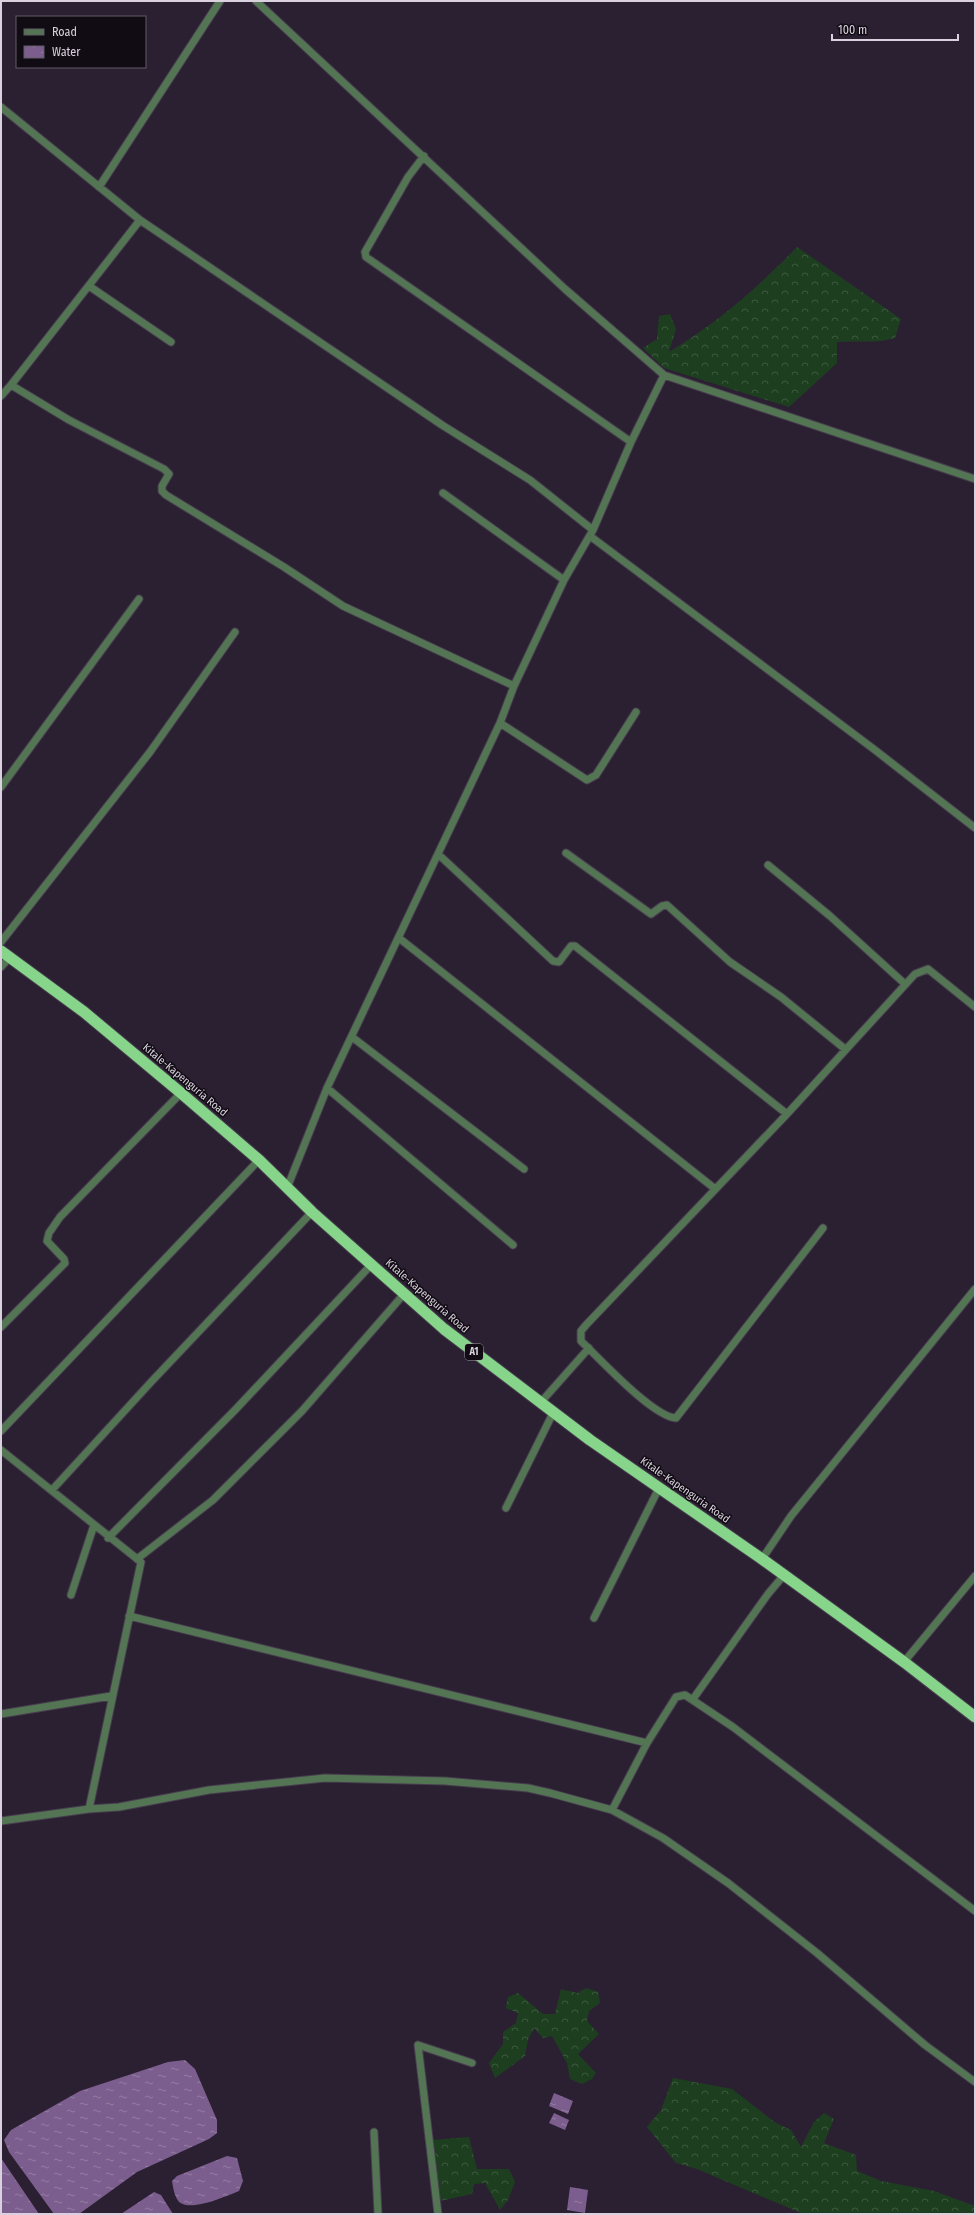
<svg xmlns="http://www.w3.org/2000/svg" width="976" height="2215" font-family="'Fira Sans Condensed',sans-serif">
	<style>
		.forest { fill: url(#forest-crowns) }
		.water { fill: url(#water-ripples) }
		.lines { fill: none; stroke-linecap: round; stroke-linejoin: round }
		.minor-casing { stroke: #473c4e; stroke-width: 9 }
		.trunk-casing { stroke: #473c4e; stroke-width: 13 }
		.minor { stroke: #537554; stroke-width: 7 }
		.trunk { stroke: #86d58a; stroke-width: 11 }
		.labels { text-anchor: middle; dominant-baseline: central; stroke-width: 3; stroke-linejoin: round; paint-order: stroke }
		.shield { fill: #110c14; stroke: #9d97a1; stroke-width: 1 }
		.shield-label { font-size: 10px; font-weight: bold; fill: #d9d2de }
		.street-label { font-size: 11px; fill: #d9d2de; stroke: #110c14 }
	</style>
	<defs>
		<pattern id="forest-crowns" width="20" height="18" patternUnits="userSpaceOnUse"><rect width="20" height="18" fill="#1d3f1f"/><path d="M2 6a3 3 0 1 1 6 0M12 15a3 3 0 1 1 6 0" fill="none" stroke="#3d5a3f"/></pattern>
		<pattern id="water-ripples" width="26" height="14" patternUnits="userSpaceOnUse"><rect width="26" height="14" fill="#7c5e8e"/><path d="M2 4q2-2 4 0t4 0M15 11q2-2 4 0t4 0" fill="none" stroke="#947ca3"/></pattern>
	</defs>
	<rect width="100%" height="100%" fill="#2b2032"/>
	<!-- forest -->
	<path class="forest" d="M 797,247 L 901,319 L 895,338 C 875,344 858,340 837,342 L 837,363 L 789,407 L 664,368 L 643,348 L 657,339 L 659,316 L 670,314 L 676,329 L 669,352 C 721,320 755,290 797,247 Z
		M 586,1988 L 598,1992 L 600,2003 L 589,2011 L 587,2021 L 599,2034 L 578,2054 L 596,2073 L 592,2079 L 582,2084 L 570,2079 L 567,2063 L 552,2036 L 543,2038 L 534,2028 L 528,2040 L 525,2056 L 495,2078 L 489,2063 L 503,2044 L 503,2032 L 516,2023 L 518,2013 L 506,2008 L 508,1997 L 518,1993 L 543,2014 L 555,2014 L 561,1989 L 577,1993 Z
		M 673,2078 L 732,2089 L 776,2123 L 791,2130 L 801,2147 L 814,2122 L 824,2113 L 834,2119 L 824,2143 L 856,2155 L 857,2171 L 881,2181 L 934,2191 L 975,2206 L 975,2214 L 803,2214 L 697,2169 L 676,2163 L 647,2127 L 661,2110 Z
		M 469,2137 L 477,2169 L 509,2169 L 515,2182 L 508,2200 L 500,2210 L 485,2183 L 474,2184 L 472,2194 L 440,2201 L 433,2140 Z"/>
	<!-- water -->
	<path class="water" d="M 185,2060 L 195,2069 L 217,2120 L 217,2133 L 209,2139 L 137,2172 L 79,2214 L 54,2214 L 9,2152 L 4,2140 L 11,2130 L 80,2091 L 168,2062 Z
		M 554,2093 L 573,2101 L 568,2114 L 549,2106 Z
		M 554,2113 L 569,2120 L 565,2130 L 549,2123 Z
		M 227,2156 L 237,2158 L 243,2181 L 239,2191 C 226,2196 185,2215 177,2199 C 174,2194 173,2187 172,2181 L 177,2176 Z
		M 1,2158 L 39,2214 L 1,2214 Z
		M 570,2187 L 588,2190 L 585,2213 L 567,2210 Z
		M 154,2192 L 161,2195 L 173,2214 L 121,2214 Z"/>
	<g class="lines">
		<!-- minor casing -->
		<g class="minor-casing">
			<path id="minor" d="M 256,1 L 565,289 L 664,375 L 975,479
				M 1,107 L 140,220 L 442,425 L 530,480 L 593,530
				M 424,156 L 408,177 L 365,252 L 366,257 L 631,442
				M 99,187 L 220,1
				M 89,286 L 171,342
				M 11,385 L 69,420 L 164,469 L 169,474 L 162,486 L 162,491 L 166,495 L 284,567 L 343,606 L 514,686
				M 1,396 L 11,385 L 140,220
				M 443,493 L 564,580
				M 590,536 L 875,750 L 975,828
				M 500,723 L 587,780 L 596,775 L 636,712
				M 1,787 L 139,599
				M 566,853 L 651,914 L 662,906 L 667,905 L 730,962 L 781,997 L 845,1049
				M 438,854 L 553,961 L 559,962 L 571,946 L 575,946 L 787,1114
				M 768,865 L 830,916 L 905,984
				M 399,938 L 714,1188
				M 1,942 L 150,752 L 235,632
				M 1,967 L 10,957
				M 352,1037 L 524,1169
				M 327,1088 L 513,1245
				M 287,1188 L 327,1088 L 500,723 L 514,686 L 564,580 L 593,530 L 631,442 L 664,375
				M 823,1228 L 676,1418 C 653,1417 599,1358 581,1341 L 581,1331 L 586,1325 L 787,1114 L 915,974 L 928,969 L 975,1007
				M 1,1327 L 65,1263 L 64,1259 L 47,1241 L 49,1233 L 60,1217 L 181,1093
				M 541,1402 L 589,1348
				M 1,1431 L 259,1160
				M 1,1450 L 141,1562 L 89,1809
				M 52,1490 L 152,1381 L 312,1212
				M 506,1508 L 554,1411
				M 108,1538 L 236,1409 L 371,1265
				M 137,1559 L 213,1500 L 302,1411 L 404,1294
				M 762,1559 L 791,1516 L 975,1289
				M 71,1595 L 94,1525
				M 129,1616 L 647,1743
				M 594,1618 L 659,1488
				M 904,1662 L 975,1576
				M 693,1699 L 768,1594 L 784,1575
				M 1,1714 L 111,1696
				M 612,1810 L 647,1743 L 676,1697 L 685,1695 L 733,1727 L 975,1911
				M 1,1821 L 89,1809 L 119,1807 L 209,1790 L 325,1778 L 445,1781 L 528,1788 L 550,1793 L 612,1810 L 663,1838 L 728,1883 L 817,1953 L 925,2045 L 975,2082
				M 374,2132 L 378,2214
				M 438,2214 L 418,2045 L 472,2063"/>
		</g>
		<!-- trunk casing -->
		<g class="trunk-casing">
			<path id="trunk" d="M 1,951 L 84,1012 L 181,1093 L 259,1160 L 312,1212 L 444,1329 L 590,1440 L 762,1559 L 904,1662 L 975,1717"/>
		</g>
		<!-- minor -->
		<use href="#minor" class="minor"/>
		<!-- trunk -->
		<use href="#trunk" class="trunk"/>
	</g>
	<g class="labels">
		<!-- shield labels -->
		<rect class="shield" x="465" y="1344" width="18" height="16" rx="3"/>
		<g class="shield-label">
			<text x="474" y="1352">A1</text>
		</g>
		<!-- street labels -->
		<g class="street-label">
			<text transform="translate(185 1080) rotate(40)">Kitale-Kapenguria Road</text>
			<text transform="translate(427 1296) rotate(41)">Kitale-Kapenguria Road</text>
			<text transform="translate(685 1490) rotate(35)">Kitale-Kapenguria Road</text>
		</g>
	</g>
	<!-- border -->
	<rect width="976" height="2215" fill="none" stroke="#d9d2de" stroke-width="4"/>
	<!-- legend -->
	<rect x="16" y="16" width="130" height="52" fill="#110c14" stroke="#615b65"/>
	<rect x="24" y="29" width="20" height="6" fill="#537554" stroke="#615b65"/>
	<text x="52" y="36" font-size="12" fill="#d9d2de">Road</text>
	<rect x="24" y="46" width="20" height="12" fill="url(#water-ripples)" stroke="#615b65"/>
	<text x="52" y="56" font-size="12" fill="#d9d2de">Water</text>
	<!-- scale -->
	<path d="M832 34v6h126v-6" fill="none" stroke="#d9d2de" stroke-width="2"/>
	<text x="838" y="34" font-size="12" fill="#d9d2de" stroke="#110c14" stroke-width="3" paint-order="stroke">100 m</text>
</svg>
